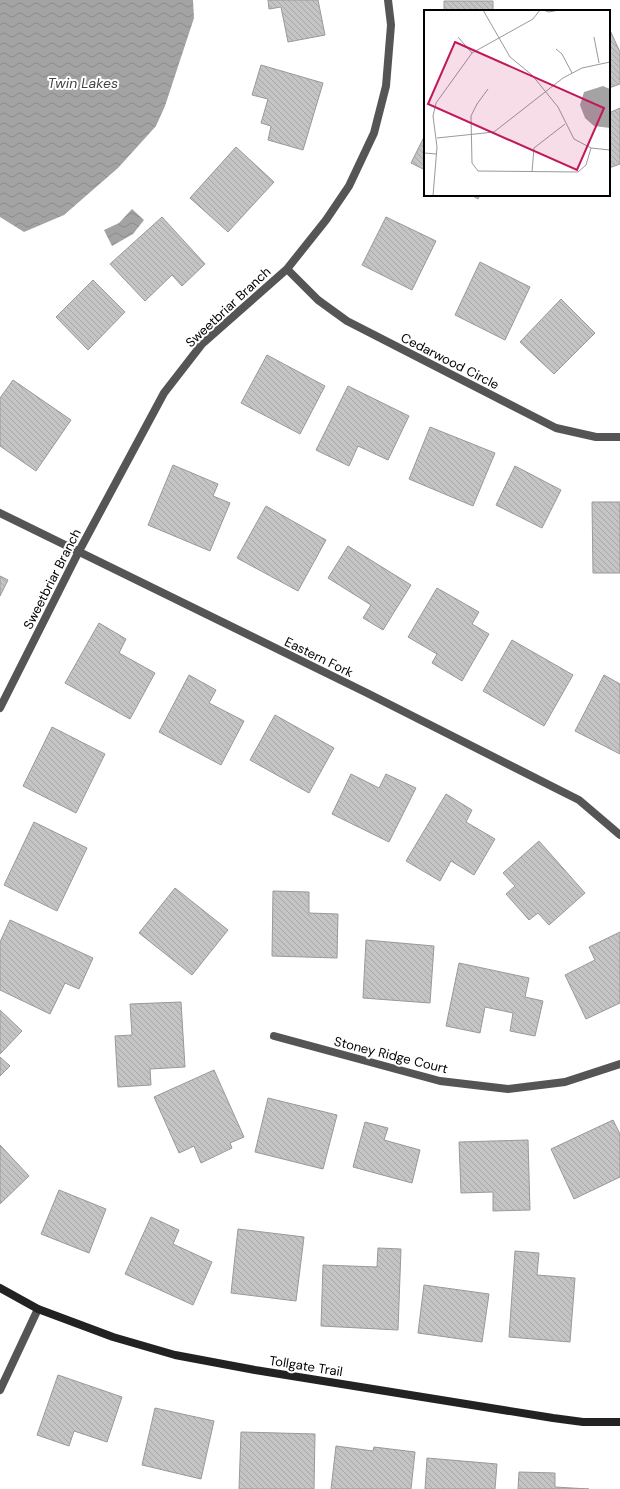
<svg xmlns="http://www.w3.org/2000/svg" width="620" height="1489" font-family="'DM Sans',sans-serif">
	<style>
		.water { fill: url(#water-waves) }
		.building { fill: url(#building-back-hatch); stroke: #999 }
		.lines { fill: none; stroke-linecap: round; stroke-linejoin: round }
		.street { stroke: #555; stroke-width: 8 }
		.secondary { stroke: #222; stroke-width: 8 }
		.labels { text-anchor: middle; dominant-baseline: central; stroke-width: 4; stroke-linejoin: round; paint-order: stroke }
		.street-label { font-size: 13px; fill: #000; stroke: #fff }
		.water-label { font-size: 14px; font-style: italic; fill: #444; stroke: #fff }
		.inset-road { fill: none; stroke: #999; stroke-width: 1 }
		.view { fill: #c2185b; fill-opacity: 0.15; stroke: #c2185b; stroke-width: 2 }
		.inset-edge { fill: none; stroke: #000; stroke-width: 2 }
	</style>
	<defs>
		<pattern id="water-waves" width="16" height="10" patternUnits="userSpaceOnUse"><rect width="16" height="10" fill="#a3a3a3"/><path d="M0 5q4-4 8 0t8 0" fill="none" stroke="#8b8b8b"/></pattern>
		<pattern id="building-back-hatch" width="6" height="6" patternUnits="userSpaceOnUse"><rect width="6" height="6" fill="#c4c4c4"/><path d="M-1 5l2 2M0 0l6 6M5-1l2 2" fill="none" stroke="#a7a7a7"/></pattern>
	</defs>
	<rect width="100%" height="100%" fill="#fff"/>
	<!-- water -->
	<path class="water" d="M 0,0 L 193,0 L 194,18 L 165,106 L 156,126 L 118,168 L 64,215 L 24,232 L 0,217 Z
		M 132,209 L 144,220 L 133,234 L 112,246 L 104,230 L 119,223 Z"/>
	<!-- building -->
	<path class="building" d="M 268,0 L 318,0 L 325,35 L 288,42 L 281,7 L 269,9 Z
		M 444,1 L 493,1 L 493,11 L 444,11 Z
		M 609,28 L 620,52 L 620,84 L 609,88 Z
		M 261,65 L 323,83 L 303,150 L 268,140 L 271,126 L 261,123 L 268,99 L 252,95 Z
		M 620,108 L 620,164 L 609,168 L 609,113 Z
		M 425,135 L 425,170 L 411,163 Z
		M 236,147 L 274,182 L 228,232 L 190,198 Z
		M 471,195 L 480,195 L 478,199 Z
		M 162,217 L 205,264 L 182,286 L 172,275 L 145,301 L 110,264 Z
		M 386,217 L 436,241 L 412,290 L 362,265 Z
		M 480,262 L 530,287 L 505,340 L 455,315 Z
		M 93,280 L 125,312 L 88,350 L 56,317 Z
		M 561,299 L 595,333 L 554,374 L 520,342 Z
		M 267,355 L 325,386 L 300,434 L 241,403 Z
		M 13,380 L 71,420 L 36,471 L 0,446 L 0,398 Z
		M 348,386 L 409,416 L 388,460 L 358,446 L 349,466 L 316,450 Z
		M 430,427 L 495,453 L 473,506 L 409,479 Z
		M 173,465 L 218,484 L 213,496 L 230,503 L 210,551 L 148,525 Z
		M 515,466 L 561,490 L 542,528 L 496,505 Z
		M 592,502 L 620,502 L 620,573 L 593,573 Z
		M 266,506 L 326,540 L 298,591 L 237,558 Z
		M 348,546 L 411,585 L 383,630 L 363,618 L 371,605 L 328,578 Z
		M 0,576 L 8,580 L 0,596 Z
		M 437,588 L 479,612 L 472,624 L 489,634 L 462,681 L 432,663 L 437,654 L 408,637 Z
		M 99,623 L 126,639 L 119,653 L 155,673 L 130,719 L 65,683 Z
		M 512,640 L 573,675 L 544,726 L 483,691 Z
		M 189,675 L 216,690 L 209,703 L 244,721 L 221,765 L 159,732 Z
		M 604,675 L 620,684 L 620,754 L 575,731 Z
		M 275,715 L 334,748 L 309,793 L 250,760 Z
		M 52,727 L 105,754 L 76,813 L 23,786 Z
		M 351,774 L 379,788 L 386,774 L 416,788 L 389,842 L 332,814 Z
		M 446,794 L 472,810 L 466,822 L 495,839 L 474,875 L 451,861 L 440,881 L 406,861 Z
		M 34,822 L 87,848 L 57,911 L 4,885 Z
		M 539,841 L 585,893 L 549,925 L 538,913 L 529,920 L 506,894 L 515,886 L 503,873 Z
		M 175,888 L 228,930 L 192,975 L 139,933 Z
		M 273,891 L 309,892 L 309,913 L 338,914 L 337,958 L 272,956 Z
		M 10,920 L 93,958 L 79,989 L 65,983 L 50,1014 L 0,990 L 0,942 Z
		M 620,932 L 620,1003 L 586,1019 L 565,975 L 595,960 L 589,947 Z
		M 366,940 L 434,946 L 430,1003 L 363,998 Z
		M 459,963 L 529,978 L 525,997 L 543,1001 L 535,1036 L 510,1031 L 513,1013 L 485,1007 L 480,1033 L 446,1026 Z
		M 181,1002 L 185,1067 L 150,1069 L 151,1085 L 118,1087 L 115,1036 L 132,1035 L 130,1004 Z
		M 0,1010 L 22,1031 L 0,1054 Z
		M 0,1057 L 10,1066 L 0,1076 Z
		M 214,1070 L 244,1137 L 230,1143 L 232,1148 L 201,1163 L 194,1146 L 179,1153 L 154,1097 Z
		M 268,1098 L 337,1115 L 323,1169 L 255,1152 Z
		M 613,1120 L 620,1134 L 620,1177 L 574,1199 L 551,1149 Z
		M 365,1122 L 388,1128 L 384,1140 L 420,1150 L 412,1183 L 353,1167 Z
		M 528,1140 L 530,1210 L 493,1211 L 493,1192 L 461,1193 L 459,1142 Z
		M 0,1145 L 29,1176 L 0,1204 Z
		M 59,1190 L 106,1209 L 89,1253 L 41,1234 Z
		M 151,1217 L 179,1230 L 173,1244 L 212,1262 L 193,1305 L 125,1274 Z
		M 238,1229 L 304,1237 L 296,1301 L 231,1293 Z
		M 378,1248 L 401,1249 L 398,1330 L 321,1326 L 323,1265 L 377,1267 Z
		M 515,1251 L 539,1253 L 537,1275 L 575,1278 L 570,1342 L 509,1337 Z
		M 424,1285 L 489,1294 L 482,1342 L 418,1333 Z
		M 58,1375 L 122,1397 L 107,1442 L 74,1431 L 69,1446 L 37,1435 Z
		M 155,1408 L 214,1421 L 201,1479 L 142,1465 Z
		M 241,1432 L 315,1434 L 314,1489 L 239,1489 Z
		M 336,1446 L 373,1451 L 374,1447 L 415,1452 L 411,1489 L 331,1489 Z
		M 427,1458 L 497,1464 L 495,1489 L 425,1489 Z
		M 519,1472 L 555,1473 L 555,1487 L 589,1489 L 518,1489 Z"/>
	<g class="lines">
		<!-- street -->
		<path class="street" d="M 287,269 L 318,300 L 347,321 L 556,428 L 596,437 L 620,437
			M 0,513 L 367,693 L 579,800 L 620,835
			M 0,708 L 78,553 L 164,393 L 202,344 L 287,269 L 326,220 L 349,186 L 374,133 L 386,86 L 391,25 L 388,0
			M 274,1036 L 440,1081 L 508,1089 L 565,1082 L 620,1064
			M 0,1390 L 38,1309"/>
		<!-- secondary -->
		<path class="secondary" d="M 0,1288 L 38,1309 L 113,1337 L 175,1355 L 255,1370 L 553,1418 L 583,1422 L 620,1422"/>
	</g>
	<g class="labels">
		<!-- street labels -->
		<g class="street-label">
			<text transform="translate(228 307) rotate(-43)">Sweetbriar Branch</text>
			<text transform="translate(450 361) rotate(27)">Cedarwood Circle</text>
			<text transform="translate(52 579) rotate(-63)">Sweetbriar Branch</text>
			<text transform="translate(319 657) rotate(26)">Eastern Fork</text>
			<text transform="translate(391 1055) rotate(14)">Stoney Ridge Court</text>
			<text transform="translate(306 1366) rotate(9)">Tollgate Trail</text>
		</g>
		<!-- water labels -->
		<g class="water-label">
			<text x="83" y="83">Twin Lakes</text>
		</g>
	</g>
	<!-- overview -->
	<g transform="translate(424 10)">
		<rect width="186" height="186" fill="#fff"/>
		<path d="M 179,76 L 186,79 L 186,118 L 170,116 L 161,108 L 156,95 L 160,82 Z" fill="#a3a3a3"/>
		<path class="inset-road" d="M 59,0 L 86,47 L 108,65 L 134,97 L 150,129 L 167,138 L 186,140M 119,0 L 125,2 L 135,0M 34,27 L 48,43M 170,27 L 175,53M 132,39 L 138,44 L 148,63M 64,79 L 53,94 L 47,106 L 48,153 L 54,161 L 154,162 L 162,155 L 167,138M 13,128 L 70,122 L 139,68 L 158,58 L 186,52M 0,143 L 13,144M 108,162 L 110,138 L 141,114M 9,186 L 13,137 L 9,106 L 12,93 L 48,43 L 109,9 L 116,0"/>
		<path class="view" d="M 31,32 L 180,98 L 153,160 L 4,94 Z"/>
		<rect width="186" height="186" class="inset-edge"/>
	</g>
</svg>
